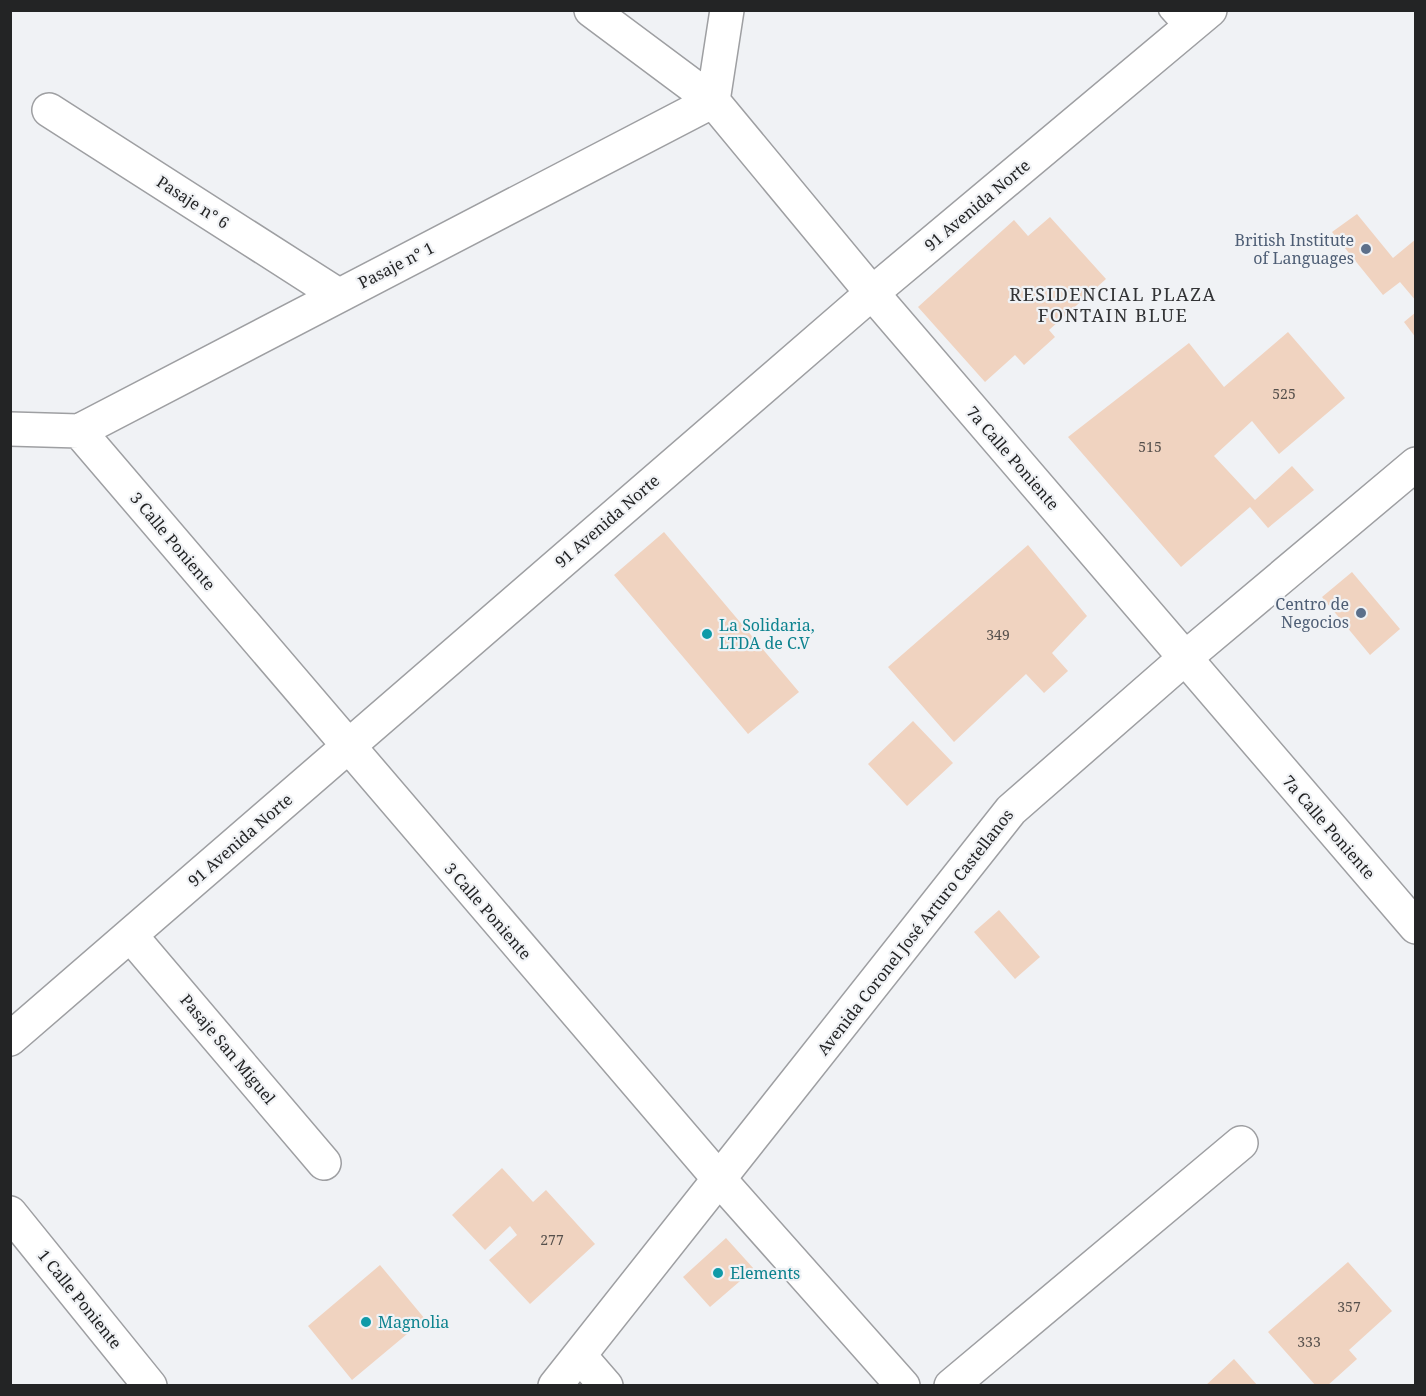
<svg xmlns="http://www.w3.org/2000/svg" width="1426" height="1396" font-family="'Noto Serif',serif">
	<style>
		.building { fill: #f0d3c0 }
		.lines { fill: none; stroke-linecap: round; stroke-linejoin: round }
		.service-casing { stroke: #9e9fa2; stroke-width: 21 }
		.minor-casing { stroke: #9e9fa2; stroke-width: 36 }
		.tertiary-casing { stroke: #9e9fa2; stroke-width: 36 }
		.service { stroke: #fff; stroke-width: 18 }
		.minor { stroke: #fff; stroke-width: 33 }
		.tertiary { stroke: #fff; stroke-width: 33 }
		.service-dot { fill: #5c6f8a; stroke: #f0f2f5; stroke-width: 2 }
		.culture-dot { fill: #0f9aa8; stroke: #f0f2f5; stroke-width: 2 }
		.labels { text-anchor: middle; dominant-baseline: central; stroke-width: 4.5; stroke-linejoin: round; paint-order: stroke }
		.number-label { font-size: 14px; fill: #56504c }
		.street-label { font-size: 16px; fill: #232425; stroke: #f0f2f5 }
		.service-label { font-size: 16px; fill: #4e5e75; stroke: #f0f2f5; text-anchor: end }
		.culture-label { font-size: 16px; fill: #0d838f; stroke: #f0f2f5; text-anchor: start }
		.neighbourhood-label { font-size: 18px; letter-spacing: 1.5px; fill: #323335; stroke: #f0f2f5 }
	</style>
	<rect width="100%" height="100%" fill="#f0f2f5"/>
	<!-- building -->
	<path class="building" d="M 1357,214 L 1393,258 L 1416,239 L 1416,301 L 1400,282 L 1383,295 L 1332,232 Z
		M 1050,217 L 1106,279 L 1049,330 L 1055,337 L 1024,365 L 1015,355 L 985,382 L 918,307 L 1014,220 L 1028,236 Z
		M 1416,312 L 1416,338 L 1404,322 Z
		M 1288,332 L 1345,398 L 1279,454 L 1252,421 L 1214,456 L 1255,500 L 1292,466 L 1314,490 L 1268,528 L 1250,507 L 1181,567 L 1068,437 L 1189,343 L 1224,387 Z
		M 664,532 L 799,692 L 748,734 L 614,575 Z
		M 1028,545 L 1087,616 L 1052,653 L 1068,671 L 1044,693 L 1026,674 L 954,742 L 888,667 Z
		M 1352,572 L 1400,629 L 1370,655 L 1322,597 Z
		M 913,721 L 953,763 L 907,806 L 868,764 Z
		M 999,910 L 1040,957 L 1015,979 L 974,932 Z
		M 502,1168 L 533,1202 L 546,1190 L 595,1244 L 530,1304 L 489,1260 L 517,1235 L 510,1226 L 485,1250 L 452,1215 Z
		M 726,1238 L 754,1269 L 710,1307 L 683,1277 Z
		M 1348,1262 L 1392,1311 L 1349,1350 L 1357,1359 L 1327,1386 L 1316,1386 L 1268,1332 Z
		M 380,1265 L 425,1319 L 352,1380 L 308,1326 Z
		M 1234,1359 L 1258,1386 L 1205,1386 Z"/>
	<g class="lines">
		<!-- service casing -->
		<g class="service-casing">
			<path id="service" d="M 1168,10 L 1186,30"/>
		</g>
		<!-- minor casing -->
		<g class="minor-casing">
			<path id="minor" d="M 591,10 L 713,101 L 872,293 L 1416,927
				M 713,101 L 727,10
				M 49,110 L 338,295
				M 10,429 L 79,431 L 713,101
				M 79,431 L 720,1180 L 903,1386
				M 131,936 L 324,1163
				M 10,1039 L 872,293 L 1210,10
				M 10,1213 L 150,1386
				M 580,1356 L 606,1386
				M 951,1386 L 1241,1143"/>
		</g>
		<!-- tertiary casing -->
		<g class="tertiary-casing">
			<path id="tertiary" d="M 555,1386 L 1011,810 L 1185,658 L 1416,464"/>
		</g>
		<!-- service -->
		<use href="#service" class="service"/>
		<!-- minor -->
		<use href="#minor" class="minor"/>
		<!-- tertiary -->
		<use href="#tertiary" class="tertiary"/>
	</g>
	<!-- markers -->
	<g class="service-dot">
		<circle cx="1366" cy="249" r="6"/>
		<circle cx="1361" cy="613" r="6"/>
	</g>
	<g class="culture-dot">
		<circle cx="707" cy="634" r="6"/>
		<circle cx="718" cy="1273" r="6"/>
		<circle cx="366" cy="1322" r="6"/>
	</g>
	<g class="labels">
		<!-- number labels -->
		<g class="number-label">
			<text x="1284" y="393">525</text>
			<text x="1150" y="446">515</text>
			<text x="998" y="634">349</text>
			<text x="552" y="1239">277</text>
			<text x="1349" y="1306">357</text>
			<text x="1309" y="1341">333</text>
		</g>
		<!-- street labels -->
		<g class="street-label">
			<text transform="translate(193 202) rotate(33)">Pasaje n° 6</text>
			<text transform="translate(977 205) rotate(-40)">91 Avenida Norte</text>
			<text transform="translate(396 265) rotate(-27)">Pasaje n° 1</text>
			<text transform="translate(1013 458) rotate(49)">7a Calle Poniente</text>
			<text transform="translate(607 521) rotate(-41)">91 Avenida Norte</text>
			<text transform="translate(173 541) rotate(50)">3 Calle Poniente</text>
			<text transform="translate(1329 827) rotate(49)">7a Calle Poniente</text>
			<text transform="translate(240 840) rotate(-41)">91 Avenida Norte</text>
			<text transform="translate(488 911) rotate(49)">3 Calle Poniente</text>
			<text transform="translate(915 932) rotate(-52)">Avenida Coronel José Arturo Castellanos</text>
			<text transform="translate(228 1049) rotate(50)">Pasaje San Miguel</text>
			<text transform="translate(80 1299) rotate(51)">1 Calle Poniente</text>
		</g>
		<!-- service labels -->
		<g class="service-label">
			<text x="1354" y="240">British Institute<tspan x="1354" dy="18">of Languages</tspan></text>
			<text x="1349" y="604">Centro de<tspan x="1349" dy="18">Negocios</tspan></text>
		</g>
		<!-- culture labels -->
		<g class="culture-label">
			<text x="719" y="625">La Solidaria,<tspan x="719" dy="18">LTDA de C.V</tspan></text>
			<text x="730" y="1273">Elements</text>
			<text x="378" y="1322">Magnolia</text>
		</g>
		<!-- neighbourhood labels -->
		<g class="neighbourhood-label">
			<text x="1113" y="294">RESIDENCIAL PLAZA<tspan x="1113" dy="21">FONTAIN BLUE</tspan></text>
		</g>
	</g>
	<!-- border -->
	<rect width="1426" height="1396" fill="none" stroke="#232425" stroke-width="24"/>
</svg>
